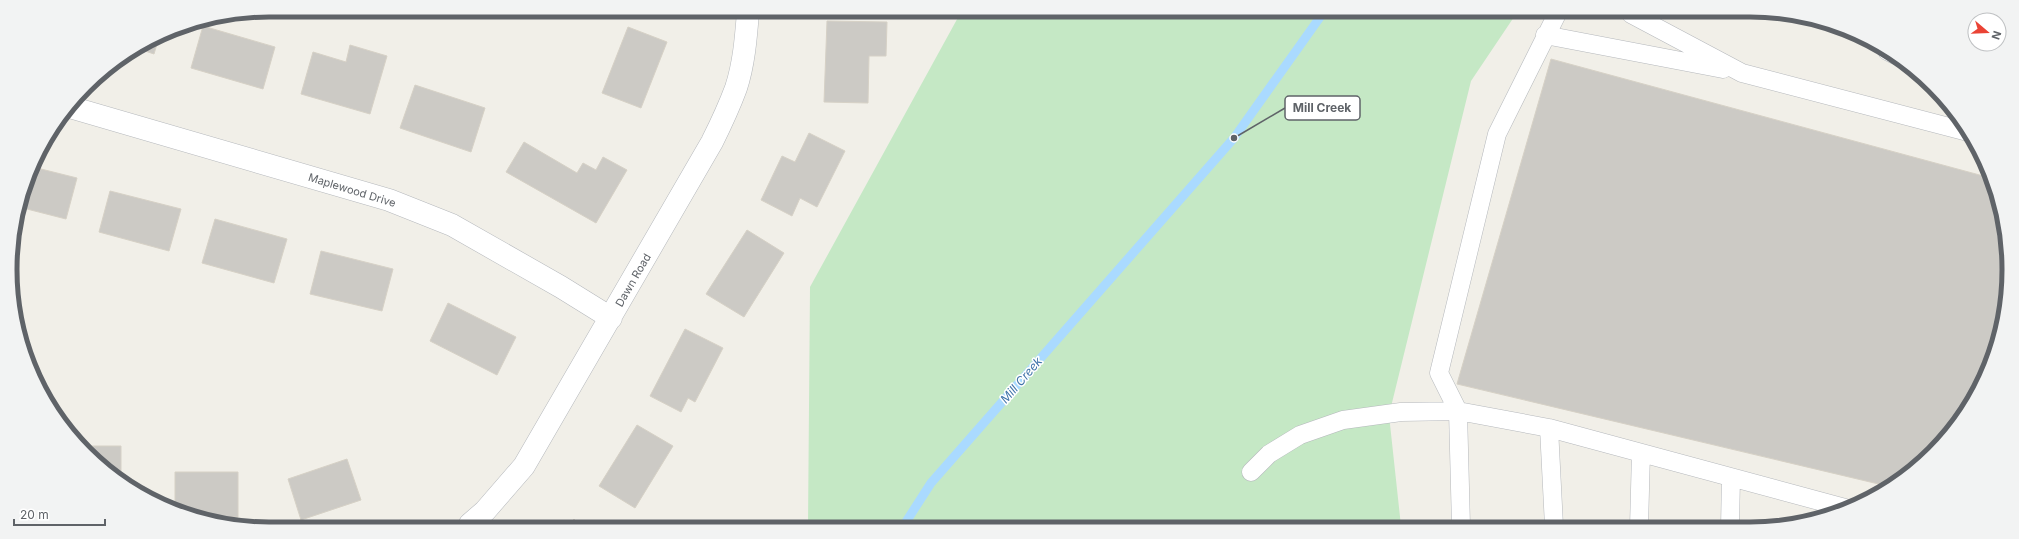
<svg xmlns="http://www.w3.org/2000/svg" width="2019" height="539" font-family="Inter,sans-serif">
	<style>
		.green { fill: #c5e8c5 }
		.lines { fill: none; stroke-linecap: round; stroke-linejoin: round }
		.stream { stroke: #aadaff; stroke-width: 9 }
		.building { fill: #cccac5; stroke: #d6d1c6 }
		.lane-casing { stroke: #b5b8bc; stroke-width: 19 }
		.street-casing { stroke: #b5b8bc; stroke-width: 23 }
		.lane { stroke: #fff; stroke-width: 18 }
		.street { stroke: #fff; stroke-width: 22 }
		.labels { text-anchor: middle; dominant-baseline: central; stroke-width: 3; stroke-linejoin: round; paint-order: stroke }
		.street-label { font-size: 11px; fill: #5f6368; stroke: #fff }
		.water-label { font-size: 12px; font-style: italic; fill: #4174aa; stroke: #fff }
		.rim { fill: none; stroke: #5f6368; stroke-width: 5 }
		.leader { fill: none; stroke: #5f6368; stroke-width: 1.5 }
		.callout-dot { fill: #5f6368; stroke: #fff; stroke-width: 1.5 }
		.callout { fill: #fff; stroke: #5f6368; stroke-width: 1.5 }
		.callout-label { font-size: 12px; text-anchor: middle; font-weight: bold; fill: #5f6368 }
	</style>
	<rect width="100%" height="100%" fill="#f1efe8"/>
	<!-- green -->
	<path class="green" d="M 961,12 L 1516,14 L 1471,81 L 1389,415 L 1401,526 L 808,525 L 810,287 Z"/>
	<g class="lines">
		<!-- stream -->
		<path class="stream" d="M 904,525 L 931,483 L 1234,138 L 1323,13"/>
	</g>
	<!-- building -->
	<path class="building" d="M 827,21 L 887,22 L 886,56 L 869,56 L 868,103 L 824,102 Z
		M 203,26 L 275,47 L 263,89 L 191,68 Z
		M 628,27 L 667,42 L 641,108 L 602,93 Z
		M 159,37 L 154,54 L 139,49 Z
		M 350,45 L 387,56 L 370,114 L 301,94 L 313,52 L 346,62 Z
		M 1551,59 L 1987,177 L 2004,219 L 2004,320 L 1974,399 L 1933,453 L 1887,486 L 1457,384 Z
		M 415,85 L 485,108 L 471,152 L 400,128 Z
		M 809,133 L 845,151 L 817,207 L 800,198 L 792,216 L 761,200 L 782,156 L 795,162 Z
		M 524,142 L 577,173 L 583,163 L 596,170 L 603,157 L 627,170 L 596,223 L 506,172 Z
		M 33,167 L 77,178 L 66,219 L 23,208 Z
		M 110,191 L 181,209 L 169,251 L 99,232 Z
		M 215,219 L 287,239 L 274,283 L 202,263 Z
		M 747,230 L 784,253 L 744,317 L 706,294 Z
		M 321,251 L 393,269 L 382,311 L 310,294 Z
		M 448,303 L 516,337 L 497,375 L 430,341 Z
		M 685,329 L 723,348 L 695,402 L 688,398 L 681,412 L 650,396 Z
		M 637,425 L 673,446 L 635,508 L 599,486 Z
		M 85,446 L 121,446 L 121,478 Z
		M 347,459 L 361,500 L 301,520 L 288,479 Z
		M 175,472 L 238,472 L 238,517 L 200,517 L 175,508 Z
		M 574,519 L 580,525 L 568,525 Z"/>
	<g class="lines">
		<!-- lane casing -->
		<g class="lane-casing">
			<path id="lane" d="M 1631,14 L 1742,73 L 1968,132
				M 1545,35 L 1723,69
				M 1887,51 L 1895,55
				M 1549,428 L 1845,508
				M 1251,472 L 1269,454 L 1300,435 L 1343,420 L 1401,412 L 1458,411 L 1549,428 L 1554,526
				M 1461,526 L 1458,411 L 1439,373 L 1497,134 L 1557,14
				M 1639,527 L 1641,453
				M 1730,527 L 1731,477"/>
		</g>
		<!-- street casing -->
		<g class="street-casing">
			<path id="street" d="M 73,108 L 389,200 L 452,225 L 561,287 L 611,318
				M 470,524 L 485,511 L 524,466 L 712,142 C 721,124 729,107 736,88 C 744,64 746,37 748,12"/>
		</g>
		<!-- lane -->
		<use href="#lane" class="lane"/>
		<!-- street -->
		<use href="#street" class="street"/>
	</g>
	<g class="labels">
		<!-- street labels -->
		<g class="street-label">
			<text transform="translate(352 190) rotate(17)">Maplewood Drive</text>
			<text transform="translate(633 280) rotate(-60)">Dawn Road</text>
		</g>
		<!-- water labels -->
		<g class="water-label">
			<text transform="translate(1021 380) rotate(-49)">Mill Creek</text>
		</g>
	</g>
	<!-- crop -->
	<path d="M0 0H2019V539H0ZM269 17H1750A252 252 0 0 1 2002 269V270A252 252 0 0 1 1750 522H269A252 252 0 0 1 17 270V269A252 252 0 0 1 269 17Z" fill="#f2f3f3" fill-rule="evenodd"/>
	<path class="rim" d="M269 17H1750A252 252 0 0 1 2002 269V270A252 252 0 0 1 1750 522H269A252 252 0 0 1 17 270V269A252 252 0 0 1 269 17Z"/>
	<!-- callouts -->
	<path class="leader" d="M1234 138L1285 108"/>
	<circle class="callout-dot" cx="1234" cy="138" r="4"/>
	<rect class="callout" x="1285" y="96" width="75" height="24" rx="4"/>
	<g class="callout-label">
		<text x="1322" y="112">Mill Creek</text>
	</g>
	<!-- north arrow -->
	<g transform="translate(1987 32) rotate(109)"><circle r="19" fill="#ffffff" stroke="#bfc1c3"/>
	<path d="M0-3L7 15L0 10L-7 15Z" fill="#ea4335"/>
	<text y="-6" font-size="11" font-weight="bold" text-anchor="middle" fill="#5f6368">N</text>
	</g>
	<!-- scale -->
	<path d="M14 519v6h91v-6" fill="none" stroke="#5f6368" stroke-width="2"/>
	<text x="20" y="519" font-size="12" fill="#5f6368" stroke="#ffffff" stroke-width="3" paint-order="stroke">20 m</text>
</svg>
